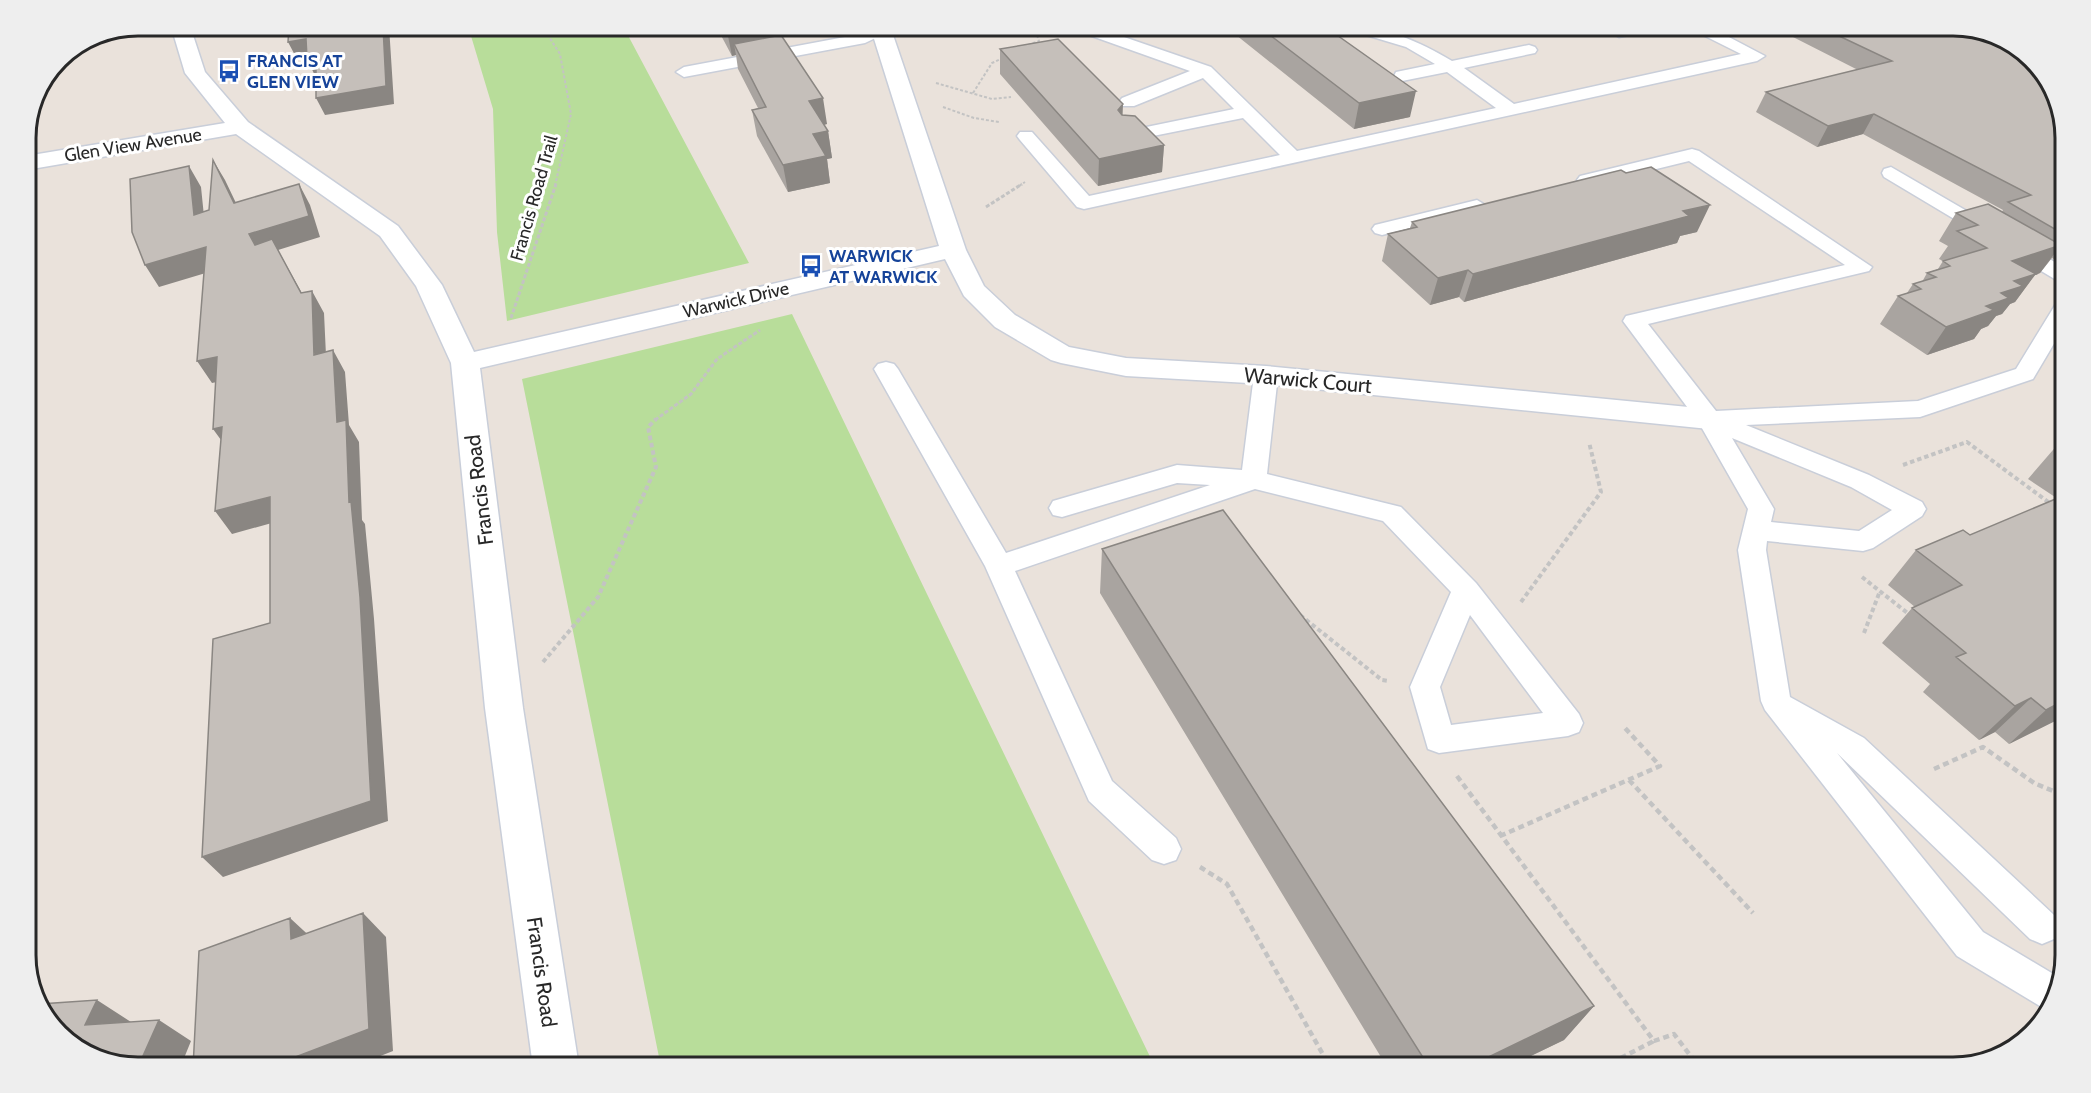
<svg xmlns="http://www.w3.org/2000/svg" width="2091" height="1093" font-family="Cabin,sans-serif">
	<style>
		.green { fill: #b8dd9a }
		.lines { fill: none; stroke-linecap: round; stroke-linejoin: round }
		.service-casing { stroke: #c9ced9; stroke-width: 3 }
		.minor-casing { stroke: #c9ced9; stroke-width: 3 }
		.path-far3 { stroke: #c3c3c3; stroke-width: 2; stroke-dasharray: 3 2; stroke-linecap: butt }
		.path-far2 { stroke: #c3c3c3; stroke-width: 3; stroke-dasharray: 4 2; stroke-linecap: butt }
		.path-far1 { stroke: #c3c3c3; stroke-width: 4; stroke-dasharray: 4.5 3; stroke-linecap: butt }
		.path { stroke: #c3c3c3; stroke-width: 4.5; stroke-dasharray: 6 4; stroke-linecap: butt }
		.service { fill: #fff; fill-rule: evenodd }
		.minor { fill: #fff; fill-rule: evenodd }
		.wall { fill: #a9a4a0 }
		.shaded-wall { fill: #8a8682 }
		.building { fill: #c5bfba; stroke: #8a8682; stroke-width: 1.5 }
		.labels { text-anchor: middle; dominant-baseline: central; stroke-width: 6; stroke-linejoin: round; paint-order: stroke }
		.far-transit-label { font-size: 18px; font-weight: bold; fill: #164399; stroke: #fff; text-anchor: start }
		.far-street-label { font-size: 18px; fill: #282828; stroke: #fff }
		.street-label { font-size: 21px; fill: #282828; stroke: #fff }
		.rim { fill: none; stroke: #282828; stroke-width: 3 }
	</style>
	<rect width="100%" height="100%" fill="#eae2db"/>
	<!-- green -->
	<path class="green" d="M 468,26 L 623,26 L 749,263 L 507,321 L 497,232 L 493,109 Z
		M 792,314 L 1155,1067 L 661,1067 L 522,379 Z"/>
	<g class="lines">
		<!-- service casing -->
		<g class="service-casing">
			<path id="service" d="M 882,26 L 888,28 L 890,31 L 865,43 L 684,77 L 676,72 L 684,67 L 861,34 Z
				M 1071,26 L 1092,26 L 1211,67 L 1297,151 L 1496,108 L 1447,72 L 1402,81 L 1396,80 L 1394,76 L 1396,72 L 1435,64 L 1406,47 L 1346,29 L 1345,26 C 1385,26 1418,41 1452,61 L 1529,45 L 1535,47 L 1537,50 L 1535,53 L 1464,68 L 1514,104 L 1741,54 L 1691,29 L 1690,26 L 1708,26 L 1765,56 L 1757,61 L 1084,209 L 1077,207 L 1020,140 L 1017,136 L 1020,132 L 1032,132 L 1089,196 L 1280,155 L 1243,118 L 1128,141 L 1122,140 L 1119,136 L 1122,132 L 1234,109 L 1203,78 L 1134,106 L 1122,106 L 1119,102 L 1122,98 L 1190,71 L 1072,29 Z
				M 1600,26 L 1661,26 L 1659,29 L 1619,37 Z
				M 1692,149 L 1699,151 L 1872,267 L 1869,271 L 1648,324 L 1716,411 L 1918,401 L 2016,369 L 2057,302 L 2065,301 L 2065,325 L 2033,379 L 1920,417 L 1746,425 L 1869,475 L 1922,502 L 1926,509 L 1922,516 L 1873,548 L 1863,551 L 1767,541 L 1766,550 L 1790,697 L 1864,738 L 2054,915 L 2060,927 L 2054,939 L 2042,944 L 2030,939 L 1837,753 L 1983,932 L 2060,978 L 2054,1005 L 2048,1011 L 1957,956 L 1765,710 L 1761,701 L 1738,550 L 1748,509 L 1699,423 L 1623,321 L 1626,316 L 1845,265 L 1689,161 L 1587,186 L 1577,180 L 1580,176 ZM 1732,438 L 1851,487 L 1892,510 L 1859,531 L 1771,522 L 1774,509 Z
				M 1891,167 L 2065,268 L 2065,283 L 2058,281 L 1884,177 L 1882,173 L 1884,169 Z
				M 1477,200 L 1487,206 L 1484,210 L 1382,235 L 1375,233 L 1372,229 L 1375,225 Z
				M 886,362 L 894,364 L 898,369 L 1006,553 L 1210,485 L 1177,483 L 1062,517 L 1053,515 L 1049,508 L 1053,501 L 1177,465 L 1242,470 L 1254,375 L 1258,370 L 1266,368 L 1274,370 L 1278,375 L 1267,474 L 1401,507 L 1476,583 L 1579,714 L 1583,723 L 1579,732 L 1568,736 L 1439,753 L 1428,749 L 1410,687 L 1451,592 L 1383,521 L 1255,489 L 1015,571 L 1112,781 L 1176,838 L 1181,849 L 1176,860 L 1164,864 L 1152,860 L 1089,801 L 985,566 L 874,369 L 878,364 ZM 1470,615 L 1543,713 L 1451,725 L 1440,687 Z"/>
		</g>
		<!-- minor casing -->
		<g class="minor-casing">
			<path id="minor" d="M 171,26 L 190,26 L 205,72 L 248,122 L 398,226 L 442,285 L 474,352 L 939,246 L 870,26 L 925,26 L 923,30 L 893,35 L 966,250 L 984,286 L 1015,315 L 1069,347 L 1126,358 L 1266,366 L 1709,409 L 1719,412 L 1724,419 L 1719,426 L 1709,429 L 1266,384 L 1126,376 L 1061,363 L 1051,360 L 995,327 L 964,296 L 945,259 L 480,368 L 523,708 L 579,1067 L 533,1067 L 485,708 L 451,363 L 416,286 L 380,236 L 236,134 L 26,170 L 26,156 L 225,123 L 185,73 Z"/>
		</g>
		<!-- path-far3 -->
		<path class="path-far3" d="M 542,26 L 560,54 L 571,114 L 555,186
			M 1028,45 L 1039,41 L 1034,26
			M 936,83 L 992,99 L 1011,97
			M 973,93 L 992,63 L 1003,58
			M 943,107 L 974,118 L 999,122
			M 1019,186 L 1025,182"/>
		<!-- path-far2 -->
		<path class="path-far2" d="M 986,207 L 1022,184
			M 511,318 L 556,184
			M 655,420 L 691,394 L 717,359 L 760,330"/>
		<!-- path-far1 -->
		<path class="path-far1" d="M 1903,465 L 1967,442 L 2051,504
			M 1862,577 L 1910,615
			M 1521,602 L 1601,492 L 1589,442
			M 1300,615 L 1382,680 L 1389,681
			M 1864,633 L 1880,591
			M 543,662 L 598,597 L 656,467 L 648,427 L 656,419"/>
		<!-- path -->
		<path class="path" d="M 1934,769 L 1983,747 L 2034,783 L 2065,796
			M 1457,776 L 1654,1041 L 1674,1034 L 1699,1067
			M 1629,780 L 1753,913
			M 1500,836 L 1660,766 L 1625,728
			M 1200,867 L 1227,884 L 1330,1067
			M 1603,1067 L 1654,1041"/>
		<!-- service -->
		<use href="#service" class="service"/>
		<!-- minor -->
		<use href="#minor" class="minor"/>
	</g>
	<!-- wall -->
	<path class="wall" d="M 655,26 L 706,26 L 707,28 L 660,36 Z
		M 716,26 L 774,26 L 775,36 L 827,124 L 824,125 L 828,131 L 832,158 L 827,159 L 830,183 L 788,192 L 757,136 L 752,110 L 758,108 L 738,69 L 736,55 L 732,56 Z
		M 1232,26 L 1324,26 L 1410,117 L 1354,129 L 1231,31 Z
		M 1797,26 L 1953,26 L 2065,131 L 2065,265 L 2052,258 L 2040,273 L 2035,275 L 2015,302 L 2010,304 L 2002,314 L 1996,316 L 1988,326 L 1981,329 L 1974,339 L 1927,355 L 1880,324 L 1898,296 L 1907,293 L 1913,284 L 1922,282 L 1927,273 L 1938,269 L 1943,261 L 1939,259 L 1948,246 L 1939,241 L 1956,213 L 2002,212 L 2003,210 L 1863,134 L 1817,147 L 1756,112 L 1766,92 L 1858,70 L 1793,37 Z
		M 1000,49 L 1122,115 L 1164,145 L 1162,172 L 1098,186 L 1000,74 Z
		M 1412,222 L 1697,232 L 1680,236 L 1677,243 L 1464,302 L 1459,297 L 1430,305 L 1382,261 L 1388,234 L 1410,228 Z
		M 2065,441 L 2065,724 L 2059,719 L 2009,744 L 1995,732 L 1979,740 L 1923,692 L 1930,684 L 1882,643 L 1912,608 L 1915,607 L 1888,585 L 1916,550 L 1970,535 L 2058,499 L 2028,479 L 2059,443 Z
		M 1102,549 L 1594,1006 L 1564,1040 L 1508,1067 L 1387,1067 L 1100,593 Z"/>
	<!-- shaded-wall -->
	<path class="shaded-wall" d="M 383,26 L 389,26 L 394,104 L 325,115 L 316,98 Z
		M 658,26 L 706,26 L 707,28 L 660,36 Z
		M 758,26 L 774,26 L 777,47 L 734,44 L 736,55 L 732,56 L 727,31 Z
		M 306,39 L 314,56 L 297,59 L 288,42 Z
		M 316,57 L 324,74 L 315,76 L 307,58 Z
		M 1416,91 L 1410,117 L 1354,129 L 1359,103 Z
		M 823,98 L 827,124 L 813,127 L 809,101 Z
		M 1123,104 L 1122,130 L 1118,110 Z
		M 1874,114 L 1863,134 L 1817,147 L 1828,126 Z
		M 828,131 L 832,158 L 827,159 L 830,183 L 788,192 L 783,165 L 813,134 Z
		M 1164,145 L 1162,172 L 1098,186 L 1099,159 Z
		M 213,160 L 225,180 L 246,224 L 234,203 Z
		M 189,166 L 201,187 L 206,236 L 194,215 Z
		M 299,184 L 310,205 L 320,237 L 278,250 L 313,313 L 312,291 L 324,313 L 327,377 L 249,234 Z
		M 1710,205 L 1697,232 L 1680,236 L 1677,243 L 1464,302 L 1473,274 L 1683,211 Z
		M 2061,245 L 2040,273 L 2035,275 L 2015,302 L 2010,304 L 2002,314 L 1996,316 L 1988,326 L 1981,329 L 1974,339 L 1927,355 L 1946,327 L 1986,306 L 2012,261 Z
		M 206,247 L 219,269 L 159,287 L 145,265 Z
		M 1468,270 L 1459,297 L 1430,305 L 1438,278 Z
		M 333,350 L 345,372 L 349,425 L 359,442 L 362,520 L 365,524 L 374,619 L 388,821 L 223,877 L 202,857 L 349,502 L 337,422 Z
		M 217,357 L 231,379 L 212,383 L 197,361 Z
		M 222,427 L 229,451 L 213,429 Z
		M 270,497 L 286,519 L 232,534 L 215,511 Z
		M 2031,698 L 1995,732 L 1979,740 L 2015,706 Z
		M 2065,700 L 2065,713 L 2059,719 L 2009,744 L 2046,710 Z
		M 363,913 L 386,937 L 393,1051 L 350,1068 L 290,1068 L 290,1059 Z
		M 290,918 L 316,942 L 291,939 Z
		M 97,1000 L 131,1022 L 85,1025 Z
		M 1594,1006 L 1564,1040 L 1508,1067 L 1468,1067 Z
		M 159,1020 L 191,1041 L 180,1068 L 138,1067 Z"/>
	<!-- building -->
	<path class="building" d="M 289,26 L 383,26 L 386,86 L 316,98 L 316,57 L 307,58 L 306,39 L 288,42 Z
		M 724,26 L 758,26 L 727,31 Z
		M 1258,26 L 1324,26 L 1416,91 L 1359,103 Z
		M 1818,26 L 1953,26 L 2003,37 L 2047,76 L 2065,131 L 2065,235 L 2008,202 L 2031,195 L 1874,114 L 1828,126 L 1766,92 L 1892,61 Z
		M 781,35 L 823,98 L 809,101 L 828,131 L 813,134 L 826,156 L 783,165 L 752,110 L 766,107 L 734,44 Z
		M 1058,39 L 1123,104 L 1118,110 L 1122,115 L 1135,116 L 1164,145 L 1099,159 L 1000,49 Z
		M 213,160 L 234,203 L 299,184 L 309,216 L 249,234 L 255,245 L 272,239 L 301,293 L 312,291 L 314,355 L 333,350 L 337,422 L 346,420 L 349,502 L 351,501 L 360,597 L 371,801 L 202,857 L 213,639 L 270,623 L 270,497 L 215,511 L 222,427 L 213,429 L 217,357 L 197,361 L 206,247 L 145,265 L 132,232 L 130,179 L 189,166 L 194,215 L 209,210 Z
		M 1651,167 L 1710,205 L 1683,211 L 1689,216 L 1473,274 L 1468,270 L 1438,278 L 1388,234 L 1417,227 L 1412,222 L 1621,170 L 1626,173 Z
		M 1988,204 L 2061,245 L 2012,261 L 2036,274 L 2014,281 L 2023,286 L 2001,293 L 2009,298 L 1986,306 L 1994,310 L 1946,327 L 1898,296 L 1921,289 L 1913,284 L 1936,277 L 1927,273 L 1950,266 L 1943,261 L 1987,248 L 1957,231 L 1978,225 L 1956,213 Z
		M 2065,441 L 2065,447 L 2059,443 Z
		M 2065,495 L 2065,700 L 2046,710 L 2031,698 L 2015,706 L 1956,657 L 1966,653 L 1912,608 L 1962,585 L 1916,550 L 1963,530 L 1970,535 Z
		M 1223,510 L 1594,1006 L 1468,1067 L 1429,1067 L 1102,549 Z
		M 363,913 L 369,1029 L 290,1059 L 290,1068 L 193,1068 L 199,951 L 290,918 L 291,939 Z
		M 97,1000 L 85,1025 L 159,1020 L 138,1067 L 88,1056 L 44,1017 L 40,1004 Z"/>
	<!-- icons -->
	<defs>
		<g id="bus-bare" transform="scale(1.8)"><path d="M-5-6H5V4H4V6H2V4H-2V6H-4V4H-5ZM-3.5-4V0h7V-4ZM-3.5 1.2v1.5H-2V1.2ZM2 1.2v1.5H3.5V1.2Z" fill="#1a4fb4" stroke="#fff" stroke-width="2.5" paint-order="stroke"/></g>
	</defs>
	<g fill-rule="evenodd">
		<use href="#bus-bare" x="229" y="71"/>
		<use href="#bus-bare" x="811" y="266"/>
	</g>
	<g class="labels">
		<!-- far-transit labels -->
		<g class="far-transit-label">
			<text x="247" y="61">FRANCIS AT<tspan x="247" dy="21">GLEN VIEW</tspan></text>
			<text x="829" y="256">WARWICK<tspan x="829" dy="21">AT WARWICK</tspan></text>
		</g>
		<!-- far-street labels -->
		<g class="far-street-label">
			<text transform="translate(133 145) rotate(-9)">Glen View Avenue</text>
			<text transform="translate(534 198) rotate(-74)">Francis Road Trail</text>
			<text transform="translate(736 300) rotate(-13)">Warwick Drive</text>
		</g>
		<!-- street labels -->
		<g class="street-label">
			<text transform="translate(1308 380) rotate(5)">Warwick Court</text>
			<text transform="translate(479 490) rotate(-97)">Francis Road</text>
			<text transform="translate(542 972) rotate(82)">Francis Road</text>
		</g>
	</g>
	<!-- crop -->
	<path d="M0 0H2091V1093H0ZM138 36H1953A102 102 0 0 1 2055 138V955A102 102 0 0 1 1953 1057H138A102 102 0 0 1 36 955V138A102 102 0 0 1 138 36Z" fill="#eee" fill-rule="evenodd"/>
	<path class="rim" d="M138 36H1953A102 102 0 0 1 2055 138V955A102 102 0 0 1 1953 1057H138A102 102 0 0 1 36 955V138A102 102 0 0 1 138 36Z"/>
</svg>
